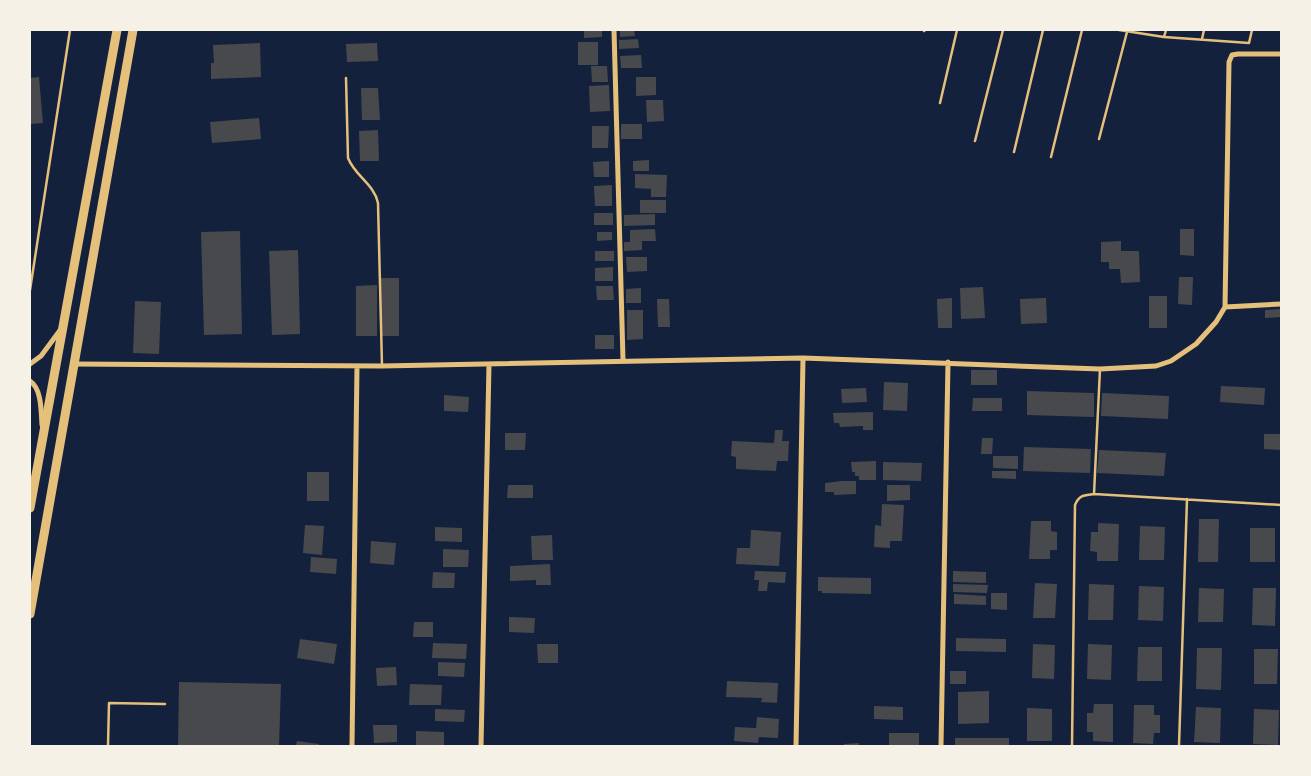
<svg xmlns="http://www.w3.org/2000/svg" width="1311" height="776" font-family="Ubuntu,sans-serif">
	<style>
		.building { fill: #48494c }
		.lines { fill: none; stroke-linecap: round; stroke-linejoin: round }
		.path { stroke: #e5c07b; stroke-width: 2.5 }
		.service { stroke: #e5c07b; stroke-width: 2.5 }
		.minor { stroke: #e5c07b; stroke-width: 5 }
		.primary { stroke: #e5c07b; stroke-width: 9 }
	</style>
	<rect width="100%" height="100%" fill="#14213d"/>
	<!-- building -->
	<path class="building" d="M 584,30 L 602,30 L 602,37 L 584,38 Z
		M 620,30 L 634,30 L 635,36 L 620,37 Z
		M 638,39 L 639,48 L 619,49 L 619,40 Z
		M 578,42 L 598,42 L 598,65 L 578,65 Z
		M 260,43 L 261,77 L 211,79 L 211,63 L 214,63 L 213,45 Z
		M 377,43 L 378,61 L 347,62 L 346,44 Z
		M 641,55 L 642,68 L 621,68 L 620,56 Z
		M 591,66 L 607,66 L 608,82 L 592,82 Z
		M 39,77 L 43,123 L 30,124 L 30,78 Z
		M 636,77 L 656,77 L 656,95 L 636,96 Z
		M 609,85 L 610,111 L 590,112 L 589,86 Z
		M 361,88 L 378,88 L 380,120 L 362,120 Z
		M 646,100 L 663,100 L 664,121 L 647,122 Z
		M 259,118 L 261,139 L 212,143 L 210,122 Z
		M 621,124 L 642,124 L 642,139 L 621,139 Z
		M 592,126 L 609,126 L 608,148 L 592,148 Z
		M 378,130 L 379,161 L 360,161 L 359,131 Z
		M 649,160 L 649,171 L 633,171 L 633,161 Z
		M 609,161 L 609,177 L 594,177 L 593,162 Z
		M 635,174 L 667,175 L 666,197 L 651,197 L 651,189 L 635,188 Z
		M 612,185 L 612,206 L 595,206 L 594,186 Z
		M 640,200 L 666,200 L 666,213 L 640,213 Z
		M 594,213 L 613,213 L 613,225 L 594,225 Z
		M 655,214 L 655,225 L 624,226 L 624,215 Z
		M 655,229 L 656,241 L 642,241 L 642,250 L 624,251 L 624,242 L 630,242 L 630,230 Z
		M 1180,229 L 1194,229 L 1194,256 L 1180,255 Z
		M 240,231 L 242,334 L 204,335 L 201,232 Z
		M 597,232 L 612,232 L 612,240 L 597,241 Z
		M 1121,241 L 1121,251 L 1139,251 L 1140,282 L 1121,283 L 1120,269 L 1109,269 L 1109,262 L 1101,262 L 1101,242 Z
		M 298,250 L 300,334 L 272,335 L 269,251 Z
		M 595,251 L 614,251 L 614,261 L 595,261 Z
		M 626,257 L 647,257 L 647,271 L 627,272 Z
		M 613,267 L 613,281 L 595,281 L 595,268 Z
		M 1179,277 L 1193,277 L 1192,305 L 1178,304 Z
		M 381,278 L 399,278 L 399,336 L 381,336 Z
		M 377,285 L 377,336 L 356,336 L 356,286 Z
		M 596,286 L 613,286 L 614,300 L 597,300 Z
		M 983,287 L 985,318 L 961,319 L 960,288 Z
		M 641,288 L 641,303 L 626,303 L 626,289 Z
		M 1149,296 L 1167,296 L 1167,328 L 1149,328 Z
		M 952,298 L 952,328 L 938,328 L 937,299 Z
		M 1046,298 L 1047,323 L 1021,324 L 1020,299 Z
		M 657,299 L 669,299 L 670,327 L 658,327 Z
		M 135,301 L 161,302 L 159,354 L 133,353 Z
		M 1281,309 L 1281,317 L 1265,318 L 1265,310 Z
		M 627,310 L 643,310 L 643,339 L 627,340 Z
		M 595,335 L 614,335 L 614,349 L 595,349 Z
		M 971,370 L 997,370 L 997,385 L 971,385 Z
		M 884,382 L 908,383 L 907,411 L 883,410 Z
		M 1221,386 L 1265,388 L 1264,405 L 1220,402 Z
		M 866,388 L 867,402 L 842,403 L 841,389 Z
		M 1027,391 L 1094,393 L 1094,417 L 1027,415 Z
		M 1102,393 L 1169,396 L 1168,419 L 1101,416 Z
		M 444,395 L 469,397 L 468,412 L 444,411 Z
		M 973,398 L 1002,398 L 1002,411 L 972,411 Z
		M 873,412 L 873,430 L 863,430 L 863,426 L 840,427 L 839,423 L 834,423 L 833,413 Z
		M 775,430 L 783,430 L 782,441 L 789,441 L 788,461 L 777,461 L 776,471 L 736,469 L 736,457 L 731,456 L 732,441 L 774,443 Z
		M 505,433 L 526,433 L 525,450 L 505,450 Z
		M 1264,434 L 1281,434 L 1281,450 L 1264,449 Z
		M 982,438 L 993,438 L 992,454 L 981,454 Z
		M 1024,447 L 1091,449 L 1090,473 L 1023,471 Z
		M 1099,450 L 1166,453 L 1164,476 L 1097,473 Z
		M 993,456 L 1018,456 L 1018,469 L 993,468 Z
		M 876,461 L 876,480 L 859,480 L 859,476 L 855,476 L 855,472 L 852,472 L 851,462 Z
		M 883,462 L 922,463 L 921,481 L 883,480 Z
		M 992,471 L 1016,471 L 1016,479 L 992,478 Z
		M 307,472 L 329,472 L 329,501 L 307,501 Z
		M 842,481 L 856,481 L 856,494 L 834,495 L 834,492 L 825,492 L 825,483 Z
		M 508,485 L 533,485 L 533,498 L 507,498 Z
		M 887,485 L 910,485 L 910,500 L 887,501 Z
		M 882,504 L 904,505 L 902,541 L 890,541 L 890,548 L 874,547 L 875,525 L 881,526 Z
		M 1199,519 L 1219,519 L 1218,562 L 1198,562 Z
		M 1031,521 L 1051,521 L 1051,531 L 1057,532 L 1057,550 L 1050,550 L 1050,559 L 1029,559 Z
		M 1098,523 L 1119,524 L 1118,561 L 1097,561 L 1097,552 L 1090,551 L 1091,532 L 1098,532 Z
		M 305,525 L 324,526 L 322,555 L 303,553 Z
		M 1140,526 L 1165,527 L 1164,560 L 1139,560 Z
		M 435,527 L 462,528 L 462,542 L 435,541 Z
		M 1250,528 L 1275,528 L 1275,562 L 1250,562 Z
		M 751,530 L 781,532 L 779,566 L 736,564 L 737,548 L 750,548 Z
		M 552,535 L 553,560 L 532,560 L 531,536 Z
		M 371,541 L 396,543 L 394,565 L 370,563 Z
		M 443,549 L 469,550 L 468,567 L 443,567 Z
		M 311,557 L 337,559 L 336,574 L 310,572 Z
		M 550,564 L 551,585 L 536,585 L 536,580 L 510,581 L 510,566 Z
		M 755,571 L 786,572 L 785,583 L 768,582 L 767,591 L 758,591 L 759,580 L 754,580 Z
		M 953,571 L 986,572 L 986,583 L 953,582 Z
		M 433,572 L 455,573 L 454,588 L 432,588 Z
		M 818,577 L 871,578 L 871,594 L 822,593 L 822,591 L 818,591 Z
		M 1035,583 L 1057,584 L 1055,618 L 1033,618 Z
		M 953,584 L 988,585 L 987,593 L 953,592 Z
		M 1089,584 L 1114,585 L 1113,620 L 1088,620 Z
		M 1139,586 L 1164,587 L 1163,621 L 1138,620 Z
		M 1199,588 L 1224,589 L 1223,622 L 1198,622 Z
		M 1253,588 L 1276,588 L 1275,626 L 1252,625 Z
		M 991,593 L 1007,593 L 1007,610 L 991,609 Z
		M 954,594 L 986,596 L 986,605 L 954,604 Z
		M 509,617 L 535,618 L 534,633 L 509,632 Z
		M 414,622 L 433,622 L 433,637 L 413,637 Z
		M 956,638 L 1006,639 L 1006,652 L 956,651 Z
		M 300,639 L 337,644 L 334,664 L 297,658 Z
		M 433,643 L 467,644 L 466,659 L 432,658 Z
		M 537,644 L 558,644 L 558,663 L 538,663 Z
		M 1033,644 L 1055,645 L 1054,679 L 1032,678 Z
		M 1088,644 L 1112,645 L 1111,680 L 1087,679 Z
		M 1138,647 L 1162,647 L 1162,681 L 1137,681 Z
		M 1197,648 L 1222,648 L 1221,690 L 1196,689 Z
		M 1254,649 L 1278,649 L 1277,684 L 1254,684 Z
		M 438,662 L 465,663 L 464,677 L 438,676 Z
		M 396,667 L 397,685 L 377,686 L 376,668 Z
		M 950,671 L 966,671 L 966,684 L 950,684 Z
		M 727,681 L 778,683 L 777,703 L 761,702 L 762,698 L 726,697 Z
		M 179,682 L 281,684 L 279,746 L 178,746 Z
		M 410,684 L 442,685 L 441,705 L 409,705 Z
		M 989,691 L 989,723 L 958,724 L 958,692 Z
		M 1094,704 L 1113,704 L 1113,742 L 1093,741 L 1093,732 L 1087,732 L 1087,713 L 1093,713 Z
		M 1134,705 L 1154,705 L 1154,715 L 1160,715 L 1160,733 L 1154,733 L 1153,744 L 1133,743 Z
		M 874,706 L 903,707 L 903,720 L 874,719 Z
		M 1196,707 L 1221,708 L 1220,743 L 1194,742 Z
		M 1027,708 L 1052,709 L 1052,741 L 1027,741 Z
		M 435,709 L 465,710 L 464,722 L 435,721 Z
		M 1254,709 L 1279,710 L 1278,745 L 1253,744 Z
		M 757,717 L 779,719 L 778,738 L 759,737 L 758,743 L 734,741 L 735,727 L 756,728 Z
		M 373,725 L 397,725 L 397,742 L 374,743 Z
		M 416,731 L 444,732 L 444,746 L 416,746 Z
		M 889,733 L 919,733 L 919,746 L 889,746 Z
		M 955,738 L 1009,738 L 1009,746 L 955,746 Z
		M 297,741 L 319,744 L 319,746 L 296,746 Z
		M 859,743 L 859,746 L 844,746 L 844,744 Z"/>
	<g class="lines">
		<!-- path -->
		<path class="path" d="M 1119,30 L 1164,37 L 1249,43 L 1252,30
			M 924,31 L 925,30
			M 1164,37 L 1166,30
			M 1202,39 L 1204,30
			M 940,103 L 957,30
			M 1099,139 L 1127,32
			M 975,141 L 1003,30
			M 1014,152 L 1043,30
			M 1051,157 L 1082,30"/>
		<!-- service -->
		<path class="service" d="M 346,78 L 348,158 C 355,176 374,184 378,203 L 382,366
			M 30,290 L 70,30
			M 1094,494 L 1100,369
			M 108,746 L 109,703 L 165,704
			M 1072,746 L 1075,505 C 1079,495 1084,495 1094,494 L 1281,505
			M 1179,746 L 1187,499"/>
		<!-- minor -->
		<path class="minor" d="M 614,30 L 623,360
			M 1225,307 L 1229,62 L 1232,55 L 1238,54 L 1281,54
			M 1225,307 L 1281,304
			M 30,364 L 41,356 L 61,329
			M 74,364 L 382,366 L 803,358 L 1100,369 L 1156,366 L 1171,361 L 1196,344 L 1216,322 L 1225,307
			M 30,381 C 42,389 41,412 42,425
			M 352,746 L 357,366
			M 481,746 L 489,365
			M 796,746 L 803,358
			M 941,746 L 948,362"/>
		<!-- primary -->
		<path class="primary" d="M 30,508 L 117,30
			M 30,614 L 133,30"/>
	</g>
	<!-- border -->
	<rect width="1311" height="776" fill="none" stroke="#f6f1e7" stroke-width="62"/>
</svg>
